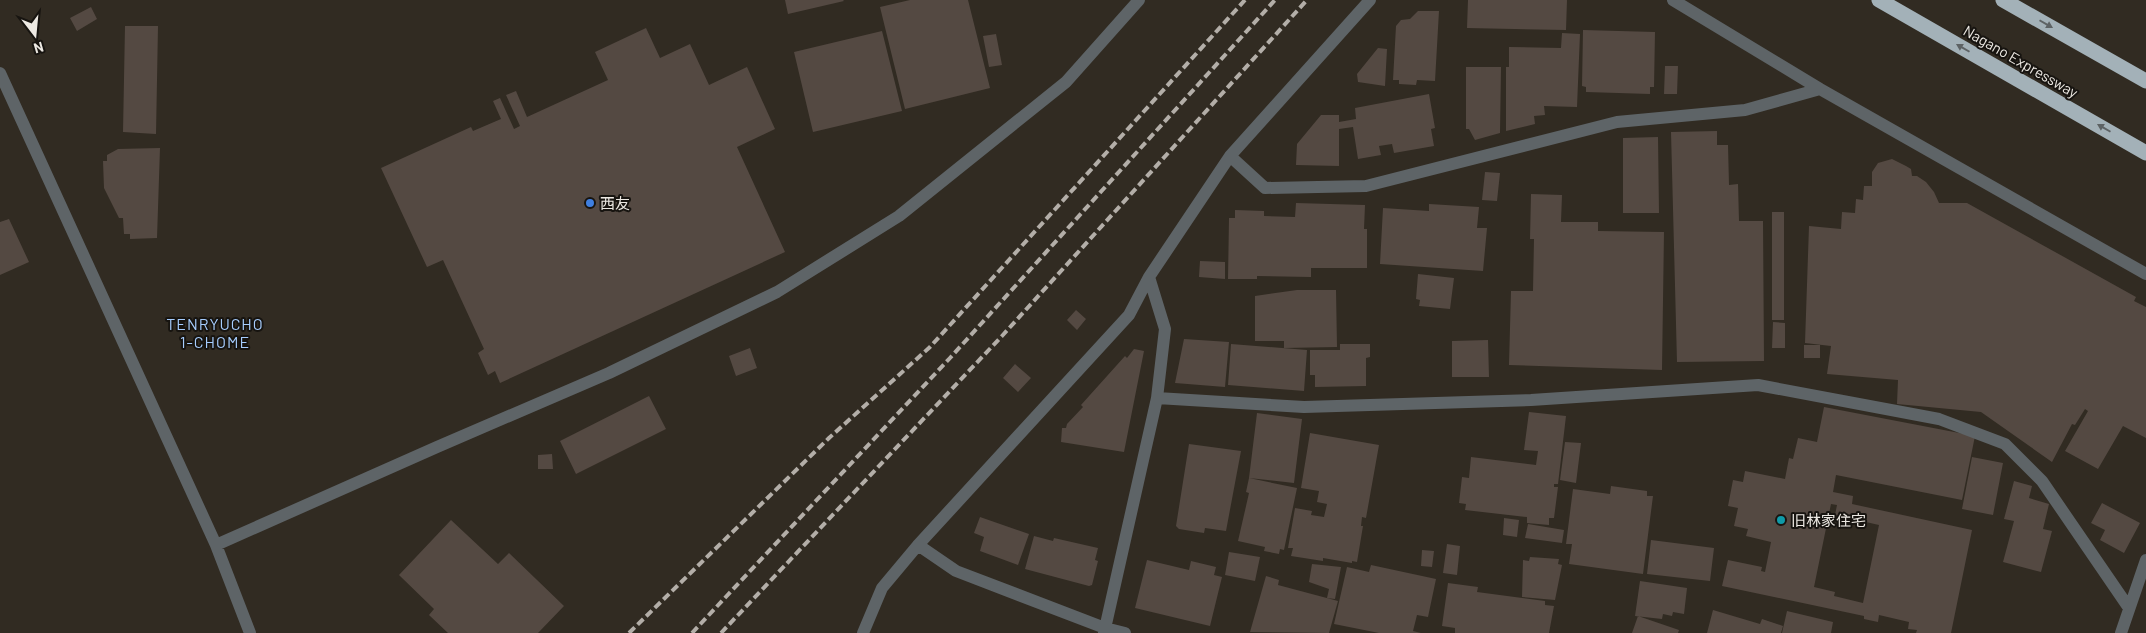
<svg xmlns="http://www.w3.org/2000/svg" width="2146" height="633" font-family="Barlow,'Noto Sans JP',sans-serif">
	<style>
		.building { fill: #544942; fill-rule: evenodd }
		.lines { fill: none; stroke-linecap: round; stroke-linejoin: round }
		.minor { stroke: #5e6467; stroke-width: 12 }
		.highway { stroke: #a3b1b8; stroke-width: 15 }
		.rail { stroke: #b3aea8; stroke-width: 4; stroke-dasharray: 8 4; stroke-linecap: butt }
		.oneway { fill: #5d6264 }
		.shop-dot { fill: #3f7fe0; stroke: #171410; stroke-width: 2 }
		.culture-dot { fill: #0f9aa8; stroke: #171410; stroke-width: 2 }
		.labels { text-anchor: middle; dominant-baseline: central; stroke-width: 4; stroke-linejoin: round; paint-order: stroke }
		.street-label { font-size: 15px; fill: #ede9e3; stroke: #171410 }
		.poi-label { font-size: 15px; fill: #ede9e3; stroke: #171410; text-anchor: start }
		.neighbourhood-label { font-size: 16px; letter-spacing: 1px; fill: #a6cdfe; stroke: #171410 }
	</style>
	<rect width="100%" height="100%" fill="#312b22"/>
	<!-- building -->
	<path class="building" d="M 785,0 L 843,0 L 844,1 L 788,14 Z
		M 910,0 L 968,0 L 990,88 L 905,109 L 880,7 Z
		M 1468,0 L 1567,0 L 1566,30 L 1467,28 Z
		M 91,7 L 97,19 L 77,31 L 70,18 Z
		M 1418,11 L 1439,11 L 1435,81 L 1417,80 L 1416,85 L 1399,84 L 1399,80 L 1393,80 L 1396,26 L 1401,20 L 1410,19 Z
		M 125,26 L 158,26 L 156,134 L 123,132 Z
		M 646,28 L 660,58 L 690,44 L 709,85 L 747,67 L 775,129 L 737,147 L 785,252 L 500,383 L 495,371 L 488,375 L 478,353 L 484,349 L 443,260 L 427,267 L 381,168 L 471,127 L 473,131 L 501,119 L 493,101 L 500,98 L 514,129 L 520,126 L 506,95 L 516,91 L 527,117 L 608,80 L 595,52 Z
		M 1583,30 L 1655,32 L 1654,87 L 1650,87 L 1650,94 L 1586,92 L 1586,87 L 1582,86 Z
		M 882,31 L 902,111 L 813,132 L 794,52 Z
		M 1562,33 L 1580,34 L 1577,107 L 1544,106 L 1545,115 L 1534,116 L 1535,124 L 1506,131 L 1506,67 L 1509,67 L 1509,47 L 1561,48 Z
		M 996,34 L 1002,65 L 989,67 L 983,36 Z
		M 1378,48 L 1387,49 L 1385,86 L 1358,82 L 1357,74 Z
		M 1665,66 L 1678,66 L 1677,94 L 1664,94 Z
		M 1466,67 L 1501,67 L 1500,133 L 1475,140 L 1469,129 L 1466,129 Z
		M 1429,94 L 1435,128 L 1431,129 L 1434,146 L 1394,153 L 1392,144 L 1379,146 L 1381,155 L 1358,159 L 1353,127 L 1339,129 L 1339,166 L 1296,165 L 1297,144 L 1321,115 L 1339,115 L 1339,122 L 1356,119 L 1355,108 Z
		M 1717,131 L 1717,145 L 1728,145 L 1729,185 L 1738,184 L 1739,221 L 1763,221 L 1764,361 L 1677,362 L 1671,132 Z
		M 1658,137 L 1659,213 L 1623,213 L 1623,138 Z
		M 160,148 L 157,238 L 130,239 L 130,234 L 124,234 L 123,218 L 119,218 L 104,188 L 103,161 L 107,161 L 107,155 L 118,149 Z
		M 1892,159 L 1906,166 L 1911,169 L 1912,176 L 1917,176 L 1926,182 L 1934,192 L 1939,203 L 1967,203 L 2136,297 L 2134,301 L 2146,307 L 2146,438 L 2123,426 L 2098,469 L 2065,451 L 2088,411 L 2085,409 L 2075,425 L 2072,424 L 2052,462 L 1981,412 L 1897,404 L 1898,380 L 1827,374 L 1831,346 L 1805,343 L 1809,226 L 1841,229 L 1842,212 L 1855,213 L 1856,199 L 1863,200 L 1864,186 L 1872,186 L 1872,172 L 1878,163 Z
		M 1485,172 L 1500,173 L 1497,201 L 1482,200 Z
		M 1531,194 L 1562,195 L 1561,222 L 1598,222 L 1598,231 L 1664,232 L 1662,370 L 1509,365 L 1511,291 L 1533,291 L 1534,239 L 1530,239 Z
		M 1296,203 L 1365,205 L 1364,229 L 1367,229 L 1367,268 L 1311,268 L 1311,277 L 1257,276 L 1257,279 L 1228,279 L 1229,218 L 1235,218 L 1235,210 L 1264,211 L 1264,216 L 1295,217 Z
		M 1429,204 L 1479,207 L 1477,228 L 1487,228 L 1483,271 L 1380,264 L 1383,208 L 1429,211 Z
		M 1772,212 L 1784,212 L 1784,320 L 1772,320 Z
		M 9,219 L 29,262 L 0,275 L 0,222 Z
		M 1200,261 L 1225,262 L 1225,279 L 1199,277 Z
		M 1418,274 L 1454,278 L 1450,309 L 1419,306 L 1420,300 L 1416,299 Z
		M 1297,290 L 1336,290 L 1337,347 L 1284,348 L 1284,341 L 1255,341 L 1255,296 Z
		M 1076,310 L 1086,319 L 1077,330 L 1067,320 Z
		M 1773,322 L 1785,323 L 1785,348 L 1772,348 Z
		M 1184,339 L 1229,342 L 1225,387 L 1175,383 Z
		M 1488,340 L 1489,377 L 1452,377 L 1452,341 Z
		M 1231,344 L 1307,350 L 1304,391 L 1228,385 Z
		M 1340,344 L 1370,344 L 1370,357 L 1366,358 L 1366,386 L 1315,387 L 1315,375 L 1310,375 L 1310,350 L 1340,350 Z
		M 1804,345 L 1820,345 L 1820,358 L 1804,358 Z
		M 750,348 L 757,368 L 736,376 L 729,356 Z
		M 1134,349 L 1144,351 L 1124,452 L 1061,442 L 1062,428 L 1066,428 L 1067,424 L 1083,407 L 1081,405 L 1125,356 L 1127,358 Z
		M 1015,364 L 1031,378 L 1018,392 L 1003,378 Z
		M 649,396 L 666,429 L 576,474 L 560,441 Z
		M 1824,407 L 1975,436 L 1962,500 L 1836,475 L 1833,492 L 1853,496 L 1852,504 L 1972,530 L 1951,633 L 1916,633 L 1917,630 L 1908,629 L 1909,622 L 1879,615 L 1878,622 L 1864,619 L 1864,616 L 1722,586 L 1728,560 L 1762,567 L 1761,571 L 1765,572 L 1771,542 L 1746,536 L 1748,529 L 1734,526 L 1738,508 L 1728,506 L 1733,480 L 1743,482 L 1745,471 L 1785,479 L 1789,458 L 1793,459 L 1798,438 L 1817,442 ZM 1831,504 L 1837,505 L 1835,515 L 1879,525 L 1863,603 L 1834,596 L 1835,592 L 1814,587 Z
		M 1529,412 L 1566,416 L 1558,484 L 1554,484 L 1554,487 L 1558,487 L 1554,518 L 1549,518 L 1549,525 L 1527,523 L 1527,517 L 1465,510 L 1466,504 L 1459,503 L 1462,477 L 1469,478 L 1471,457 L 1536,465 L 1538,451 L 1524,450 Z
		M 1257,413 L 1302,419 L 1294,483 L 1249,478 Z
		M 1310,433 L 1379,445 L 1366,518 L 1362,517 L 1361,526 L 1363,526 L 1357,562 L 1352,561 L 1352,563 L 1323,558 L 1323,561 L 1291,556 L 1293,548 L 1288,548 L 1295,508 L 1312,511 L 1311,515 L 1324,517 L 1327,504 L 1317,502 L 1319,491 L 1301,488 Z
		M 1565,442 L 1581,443 L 1576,483 L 1560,480 Z
		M 1189,444 L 1241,451 L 1226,531 L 1205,528 L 1204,533 L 1179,529 L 1176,526 Z
		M 552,454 L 553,469 L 538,469 L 538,455 Z
		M 1972,457 L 2003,463 L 1993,515 L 1962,509 Z
		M 1249,478 L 1297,488 L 1284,550 L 1280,549 L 1279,554 L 1264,551 L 1265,547 L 1238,541 L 1249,493 L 1246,492 Z
		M 2014,481 L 2032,486 L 2029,498 L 2049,504 L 2043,529 L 2052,531 L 2041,572 L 2003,562 L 2014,521 L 2004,519 Z
		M 1611,486 L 1647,491 L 1647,496 L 1653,496 L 1643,574 L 1569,564 L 1572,544 L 1566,544 L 1573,489 L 1610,494 Z
		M 2102,503 L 2140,523 L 2124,553 L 2100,540 L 2105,530 L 2091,523 Z
		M 980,517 L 1029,534 L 1018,565 L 980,551 L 984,537 L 974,533 Z
		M 1504,518 L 1519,520 L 1517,537 L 1503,535 Z
		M 451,520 L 498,564 L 509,553 L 564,606 L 538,633 L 448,633 L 429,615 L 434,609 L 399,575 Z
		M 1528,524 L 1564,530 L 1562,543 L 1525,538 Z
		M 1034,536 L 1053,541 L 1054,538 L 1098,548 L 1095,560 L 1098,561 L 1092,585 L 1089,586 L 1025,569 Z
		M 1651,540 L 1714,548 L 1710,581 L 1647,574 Z
		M 1447,544 L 1460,546 L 1457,575 L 1443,573 Z
		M 1422,550 L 1434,551 L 1432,567 L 1421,566 Z
		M 1229,552 L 1260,557 L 1255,581 L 1225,575 Z
		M 1530,557 L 1559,559 L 1558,564 L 1562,565 L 1555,600 L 1522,597 L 1523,560 L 1529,561 Z
		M 1147,560 L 1189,570 L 1191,561 L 1216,567 L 1214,575 L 1222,577 L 1210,626 L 1135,608 Z
		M 1312,564 L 1341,567 L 1335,599 L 1327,598 L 1329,589 L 1309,582 Z
		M 1371,565 L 1436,579 L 1428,617 L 1417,615 L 1413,631 L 1421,633 L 1379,633 L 1334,624 L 1347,567 L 1369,572 Z
		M 1266,576 L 1279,580 L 1278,585 L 1338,601 L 1329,633 L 1250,632 Z
		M 1640,581 L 1687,588 L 1684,614 L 1673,612 L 1672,616 L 1663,614 L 1662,619 L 1635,616 Z
		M 1448,583 L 1478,587 L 1477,592 L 1545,601 L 1545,605 L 1554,606 L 1549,633 L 1455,633 L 1455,628 L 1442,626 Z
		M 1713,610 L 1760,624 L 1762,619 L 1783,626 L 1781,633 L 1707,633 Z
		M 1787,611 L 1833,622 L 1831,633 L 1782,633 Z
		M 1638,616 L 1679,630 L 1678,633 L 1632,633 Z"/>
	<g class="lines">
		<!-- minor -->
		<path class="minor" d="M 1673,0 L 1820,89 L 2146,274
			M 0,73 L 216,545 L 250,633
			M 1230,156 L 1265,188 L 1366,186 L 1617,122 L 1745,110 L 1820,89
			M 1157,398 L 1304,407 L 1531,400 L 1758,385 L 1939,419 L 2005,444 L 2042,481 L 2129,608
			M 216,545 L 437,447 L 609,373 L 777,292 L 899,216 L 1066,82 L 1139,0
			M 918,545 L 956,571 L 1105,628 L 1125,633
			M 863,633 L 882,588 L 918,545 L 1129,315 L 1149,277 L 1230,156 L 1370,0
			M 1104,633 L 1157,398 L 1165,329 L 1149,277
			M 2121,633 L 2146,560"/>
		<!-- highway -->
		<path class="highway" d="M 1879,0 L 2146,153
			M 2003,0 L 2146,81"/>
		<!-- rail -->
		<path class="rail" d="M 629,633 L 829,438 L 930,347 L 1245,0
			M 692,633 L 950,358 L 1275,0
			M 721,633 L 1002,336 L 1307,0"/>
	</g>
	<!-- one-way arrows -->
	<defs><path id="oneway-solid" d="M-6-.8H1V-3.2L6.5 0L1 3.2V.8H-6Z" transform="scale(1.25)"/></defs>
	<g class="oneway">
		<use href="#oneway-solid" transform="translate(2046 24) rotate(30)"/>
		<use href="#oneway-solid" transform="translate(1963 48) rotate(-150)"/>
		<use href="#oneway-solid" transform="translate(2104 128) rotate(-150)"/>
	</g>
	<!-- markers -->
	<circle class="shop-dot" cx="590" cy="203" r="5"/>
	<circle class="culture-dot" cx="1781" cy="520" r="5"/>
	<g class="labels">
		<!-- street labels -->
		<g class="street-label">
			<text transform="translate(2021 61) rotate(30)">Nagano Expressway</text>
		</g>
		<!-- poi labels -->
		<g class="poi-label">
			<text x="600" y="203">西友</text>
			<text x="1791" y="520">旧林家住宅</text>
		</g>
		<!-- neighbourhood labels -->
		<g class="neighbourhood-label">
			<text x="215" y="323">TENRYUCHO<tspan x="215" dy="18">1-CHOME</tspan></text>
		</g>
	</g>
	<!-- north arrow -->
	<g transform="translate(35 35) rotate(164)" stroke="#171410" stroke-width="4" paint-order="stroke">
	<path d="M0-4L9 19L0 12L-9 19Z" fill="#ede9e3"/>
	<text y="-8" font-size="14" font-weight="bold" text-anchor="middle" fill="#ede9e3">N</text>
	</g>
</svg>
